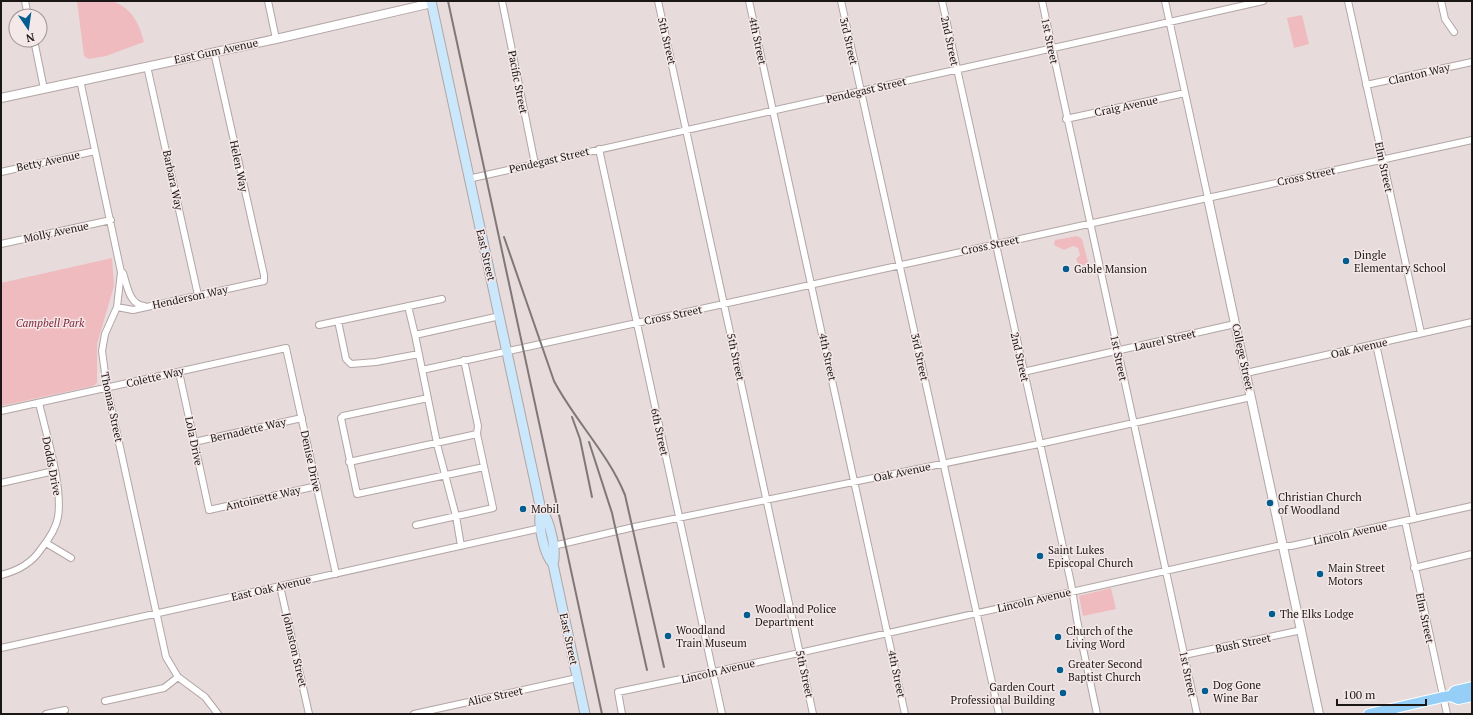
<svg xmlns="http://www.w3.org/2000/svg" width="1473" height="715" font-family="'PT Serif',serif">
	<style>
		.green { fill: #efbbbf }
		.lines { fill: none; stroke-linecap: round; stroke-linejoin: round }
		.minor-casing { stroke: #b1a5a5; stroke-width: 8 }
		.tertiary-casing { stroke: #b1a5a5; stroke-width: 10 }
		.secondary-casing { stroke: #b1a5a5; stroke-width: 11 }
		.primary-casing { stroke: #fff; stroke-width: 12 }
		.minor { stroke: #fff; stroke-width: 6 }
		.tertiary { stroke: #fff; stroke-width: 8 }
		.secondary { stroke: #cae7fb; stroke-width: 9 }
		.primary { stroke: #95cff7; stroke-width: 10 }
		.rail { stroke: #807878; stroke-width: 2 }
		.poi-dot { fill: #035d8e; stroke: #f5e8e9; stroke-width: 1.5 }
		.labels { text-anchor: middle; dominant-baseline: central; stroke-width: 3; stroke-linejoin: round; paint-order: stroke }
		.street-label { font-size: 11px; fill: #1b1717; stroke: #f5e8e9 }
		.poi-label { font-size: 11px; fill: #1b1717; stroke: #f5e8e9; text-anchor: start }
		.park-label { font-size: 11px; font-style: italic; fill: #7f2639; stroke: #f5e8e9 }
	</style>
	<rect width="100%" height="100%" fill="#e8dbdc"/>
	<!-- green -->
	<path class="green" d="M 77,1 C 87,1 104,0 114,2 C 132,8 140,25 144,42 L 106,56 L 89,59 L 84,56 Z
		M 1302,15 L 1309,44 L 1294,48 L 1287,18 Z
		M 1077,236 L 1082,239 L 1088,262 L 1086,265 L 1079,265 L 1076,259 L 1080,255 L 1078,248 L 1073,246 L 1064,250 L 1054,245 L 1055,240 Z
		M 112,258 L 114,286 L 97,344 L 97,383 L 93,386 L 1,406 L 1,283 Z
		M 1111,588 L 1116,609 L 1083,616 L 1079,596 Z"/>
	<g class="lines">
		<!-- minor casing -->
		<g class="minor-casing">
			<path id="minor" d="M 25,1 L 28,16
				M 268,1 L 276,39
				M 502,1 L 535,164
				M 658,1 L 813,714
				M 749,1 L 905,714
				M 841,1 L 999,714
				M 942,1 L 1071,583 L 1077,620 L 1097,714
				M 1042,1 L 1197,714
				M 1165,1 L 1208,198
				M 1348,1 L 1421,333
				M 1441,1 L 1445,19 L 1454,32
				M 34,40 L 44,89
				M 147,66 L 198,295
				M 80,80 L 121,272 L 117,307 L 105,334 L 102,351 L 107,388 L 166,657 L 178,677 L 205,697 L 218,714
				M 1366,85 L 1472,62
				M 1066,119 L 1185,93
				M 599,149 L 722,714
				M 1,172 L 95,151
				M 468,179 L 1263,1
				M 1,244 L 111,220
				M 123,273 C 127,285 129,304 144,306
				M 408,306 L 415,335 L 438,448 L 456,516 L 461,546
				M 117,307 L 133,310 L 264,281 L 264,275 L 214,52
				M 338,321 L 346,359 L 351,364 L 376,362 L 419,354
				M 319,325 L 442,299
				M 415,335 L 500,316
				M 1376,344 L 1414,519
				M 422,370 L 1472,140
				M 179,372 L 209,510 L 317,486
				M 1023,372 L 1235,324
				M 1246,373 L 1472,322
				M 428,398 L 343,416 L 341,418 L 357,494 L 484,467
				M 1,411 L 286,348 L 336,574
				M 194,442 L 302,418
				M 349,462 L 477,434
				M 1,483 L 54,471
				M 1405,521 L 1447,714
				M 416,525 L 493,508 L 477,434 L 478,426 L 464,360
				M 46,543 L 71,558
				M 553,546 L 634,527 L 1039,444 L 1251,397
				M 1414,568 L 1472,554
				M 1,575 C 17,571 32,563 41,549 C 49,539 56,529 58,517 C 63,486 46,434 39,403
				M 280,586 L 309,714
				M 1,648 L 541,528
				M 1184,655 L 1302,630
				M 105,701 L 164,688 L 178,677
				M 46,714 L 65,710
				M 414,714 L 577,678
				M 622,714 L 618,692 L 705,674 L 1277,546 L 1291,546 L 1472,506"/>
		</g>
		<!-- tertiary casing -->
		<g class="tertiary-casing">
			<path id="tertiary" d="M 1,98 L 276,39 L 432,3
				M 1208,198 L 1319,714"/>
		</g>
		<!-- secondary casing -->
		<g class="secondary-casing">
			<path id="secondary" d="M 431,1 L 541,510 C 537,522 544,555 553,564 L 585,714
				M 541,510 C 550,519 557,552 553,564"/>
		</g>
		<!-- primary casing -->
		<g class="primary-casing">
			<path id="primary" d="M 1451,696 L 1455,691 L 1472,687
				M 1369,714 L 1443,697 L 1451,696 L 1458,699 L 1472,696"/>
		</g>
		<!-- minor -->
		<use href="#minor" class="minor"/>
		<!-- tertiary -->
		<use href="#tertiary" class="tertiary"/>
		<!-- secondary -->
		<use href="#secondary" class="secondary"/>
		<!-- primary -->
		<use href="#primary" class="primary"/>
		<!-- rail -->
		<path class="rail" d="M 448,1 L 602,714
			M 504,237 L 554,381 C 575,421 608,453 625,495 L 664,667
			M 572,417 L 580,439 L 592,497
			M 589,442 L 612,513 L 647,670"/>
	</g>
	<!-- markers -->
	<g class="poi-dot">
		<circle cx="1346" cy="261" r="4"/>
		<circle cx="1066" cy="269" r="4"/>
		<circle cx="1270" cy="503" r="4"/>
		<circle cx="523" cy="509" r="4"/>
		<circle cx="1040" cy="556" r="4"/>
		<circle cx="1320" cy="574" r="4"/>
		<circle cx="1272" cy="614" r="4"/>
		<circle cx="747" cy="615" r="4"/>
		<circle cx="668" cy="636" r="4"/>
		<circle cx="1058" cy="637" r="4"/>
		<circle cx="1060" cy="670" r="4"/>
		<circle cx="1205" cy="691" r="4"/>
		<circle cx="1063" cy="693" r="4"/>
	</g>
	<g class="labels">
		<!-- street labels -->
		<g class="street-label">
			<text transform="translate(667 41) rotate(77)">5th Street</text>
			<text transform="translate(758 41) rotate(78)">4th Street</text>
			<text transform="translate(849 41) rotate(77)">3rd Street</text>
			<text transform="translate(950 41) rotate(78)">2nd Street</text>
			<text transform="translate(1050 41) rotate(78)">1st Street</text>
			<text transform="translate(216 51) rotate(-12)">East Gum Avenue</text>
			<text transform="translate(1419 74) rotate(-13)">Clanton Way</text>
			<text transform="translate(518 82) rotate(79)">Pacific Street</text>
			<text transform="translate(866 90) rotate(-13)">Pendegast Street</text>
			<text transform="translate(1126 106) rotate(-12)">Craig Avenue</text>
			<text transform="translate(549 160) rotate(-13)">Pendegast Street</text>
			<text transform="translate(48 161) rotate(-12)">Betty Avenue</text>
			<text transform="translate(239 166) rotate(78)">Helen Way</text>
			<text transform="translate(1384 167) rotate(78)">Elm Street</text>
			<text transform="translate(1306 176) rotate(-12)">Cross Street</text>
			<text transform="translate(173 180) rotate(78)">Barbara Way</text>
			<text transform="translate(56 232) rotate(-12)">Molly Avenue</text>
			<text transform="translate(990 245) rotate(-12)">Cross Street</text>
			<text transform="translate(486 255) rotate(77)">East Street</text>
			<text transform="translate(190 297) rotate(-12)">Henderson Way</text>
			<text transform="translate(673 315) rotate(-12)">Cross Street</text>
			<text transform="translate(1165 340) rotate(-13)">Laurel Street</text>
			<text transform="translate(1359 348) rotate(-13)">Oak Avenue</text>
			<text transform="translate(736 357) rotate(78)">5th Street</text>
			<text transform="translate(828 357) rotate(78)">4th Street</text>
			<text transform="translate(920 357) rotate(78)">3rd Street</text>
			<text transform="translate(1020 357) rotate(77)">2nd Street</text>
			<text transform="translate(1243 357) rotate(78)">College Street</text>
			<text transform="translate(1119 358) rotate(78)">1st Street</text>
			<text transform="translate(155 377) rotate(-13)">Colette Way</text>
			<text transform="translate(112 407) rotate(78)">Thomas Street</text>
			<text transform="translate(248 430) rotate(-13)">Bernadette Way</text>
			<text transform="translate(660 432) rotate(78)">6th Street</text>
			<text transform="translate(194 441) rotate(78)">Lola Drive</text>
			<text transform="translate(311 461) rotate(78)">Denise Drive</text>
			<text transform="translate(52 466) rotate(79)">Dodds Drive</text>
			<text transform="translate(902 472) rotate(-12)">Oak Avenue</text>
			<text transform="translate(263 498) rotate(-13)">Antoinette Way</text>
			<text transform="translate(1350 533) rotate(-12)">Lincoln Avenue</text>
			<text transform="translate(271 588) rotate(-13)">East Oak Avenue</text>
			<text transform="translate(1034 600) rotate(-13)">Lincoln Avenue</text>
			<text transform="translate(1425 618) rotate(78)">Elm Street</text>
			<text transform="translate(569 639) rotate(78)">East Street</text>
			<text transform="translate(1243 643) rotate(-12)">Bush Street</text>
			<text transform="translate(295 650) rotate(77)">Johnston Street</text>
			<text transform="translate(718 671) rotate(-13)">Lincoln Avenue</text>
			<text transform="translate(805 674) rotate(78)">5th Street</text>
			<text transform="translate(897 674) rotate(78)">4th Street</text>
			<text transform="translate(1188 674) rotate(78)">1st Street</text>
			<text transform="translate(495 696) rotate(-12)">Alice Street</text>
		</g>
		<!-- poi labels -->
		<g class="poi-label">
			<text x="1354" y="255">Dingle<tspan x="1354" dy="13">Elementary School</tspan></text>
			<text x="1074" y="269">Gable Mansion</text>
			<text x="1278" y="497">Christian Church<tspan x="1278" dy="13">of Woodland</tspan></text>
			<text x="531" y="509">Mobil</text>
			<text x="1048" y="550">Saint Lukes<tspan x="1048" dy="13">Episcopal Church</tspan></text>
			<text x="1328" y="568">Main Street<tspan x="1328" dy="13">Motors</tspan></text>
			<text x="755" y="609">Woodland Police<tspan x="755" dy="13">Department</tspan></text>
			<text x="1280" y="614">The Elks Lodge</text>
			<text x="676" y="630">Woodland<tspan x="676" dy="13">Train Museum</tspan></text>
			<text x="1066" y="631">Church of the<tspan x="1066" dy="13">Living Word</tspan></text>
			<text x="1068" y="664">Greater Second<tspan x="1068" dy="13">Baptist Church</tspan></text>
			<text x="1213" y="685">Dog Gone<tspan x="1213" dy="13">Wine Bar</tspan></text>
			<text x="1055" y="687" text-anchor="end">Garden Court<tspan x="1055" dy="13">Professional Building</tspan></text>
		</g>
		<!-- park labels -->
		<g class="park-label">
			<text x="50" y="323">Campbell Park</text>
		</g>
	</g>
	<!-- border -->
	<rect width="1473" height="715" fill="none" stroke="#1b1717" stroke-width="4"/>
	<!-- north arrow -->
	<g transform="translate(28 28) rotate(167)"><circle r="19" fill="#f5e8e9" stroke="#9e9495"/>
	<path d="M0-3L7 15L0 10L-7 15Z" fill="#035d8e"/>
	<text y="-6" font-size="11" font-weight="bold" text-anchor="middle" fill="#1b1717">N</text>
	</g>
	<!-- scale -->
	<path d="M1337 699v6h89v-6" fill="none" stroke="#1b1717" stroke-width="2"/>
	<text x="1343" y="699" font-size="12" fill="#1b1717" stroke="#f5e8e9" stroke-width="3" paint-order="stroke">100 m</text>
</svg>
